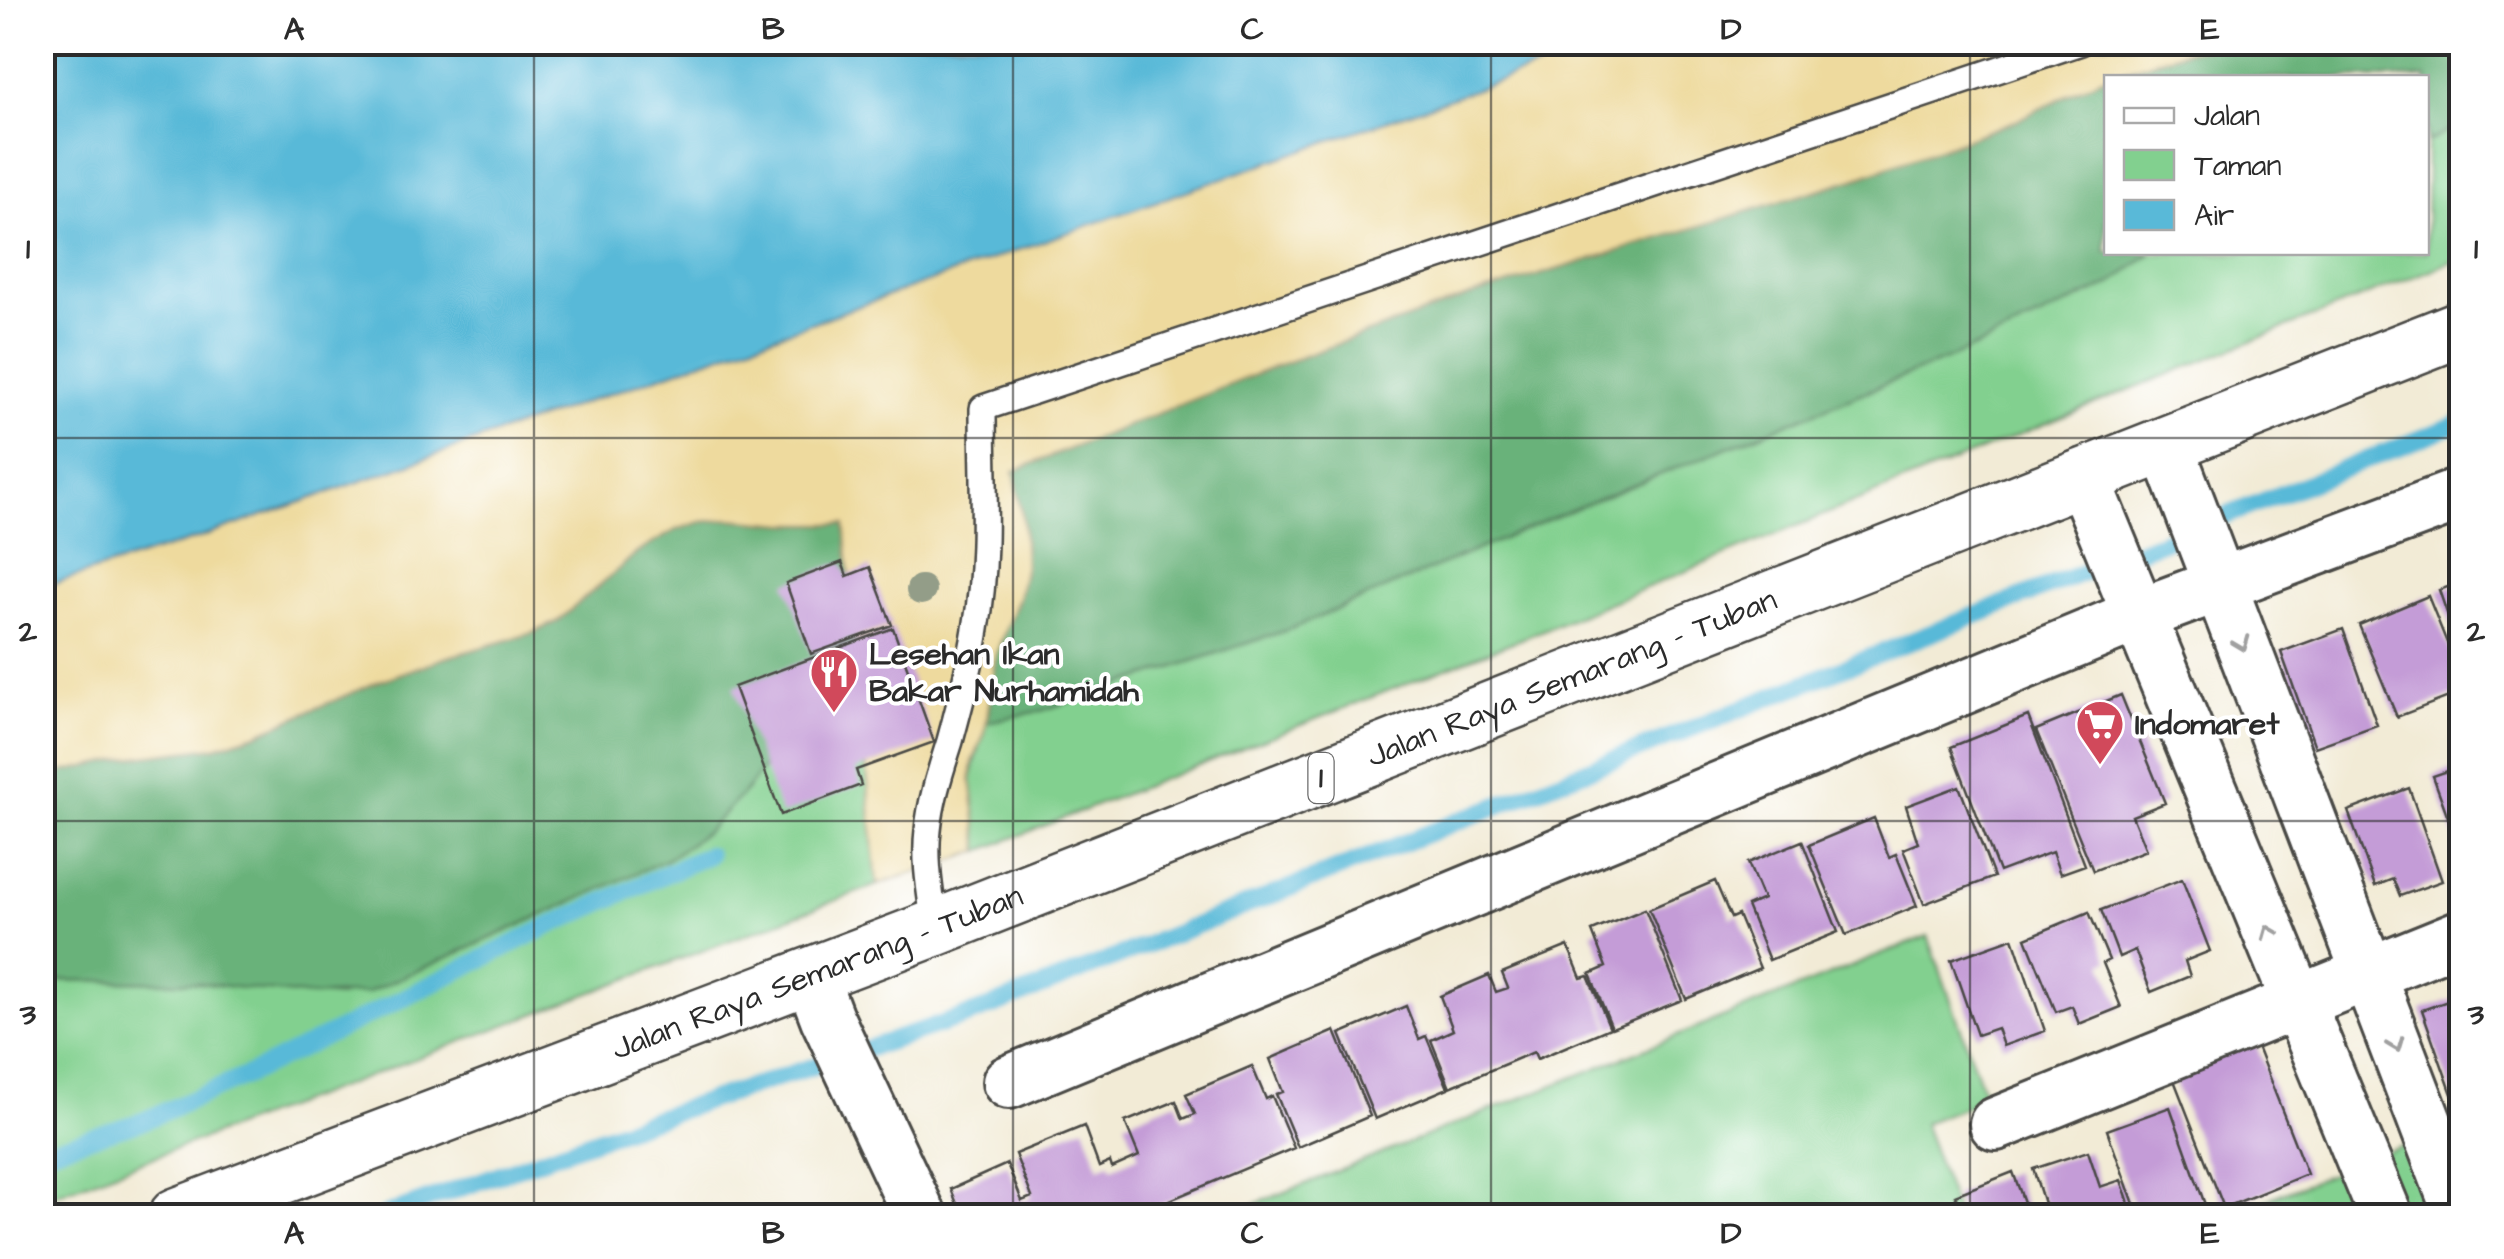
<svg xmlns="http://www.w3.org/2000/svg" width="2504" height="1259" font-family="'Architects Daughter',sans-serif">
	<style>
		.green { fill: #82d08f; stroke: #567e5d; stroke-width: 2.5 }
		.forest { fill: #69b27a; stroke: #4a6e52; stroke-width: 2.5 }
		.sand { fill: #eeda9e; stroke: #8c8264; stroke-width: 2.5 }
		.water { fill: #59b9d8; stroke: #427282; stroke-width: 2.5 }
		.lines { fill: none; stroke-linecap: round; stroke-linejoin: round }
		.stream { stroke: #59b9d8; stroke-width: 18 }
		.building { fill: #c49cd7 }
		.lane-casing { stroke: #494845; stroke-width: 30 }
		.street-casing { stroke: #494845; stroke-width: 58 }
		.highway-casing { stroke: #494845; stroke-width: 60 }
		.lane { stroke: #fff; stroke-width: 25 }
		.street { stroke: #fff; stroke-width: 52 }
		.highway { stroke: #fff; stroke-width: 55 }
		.tree { fill: #939d88 }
		.oneway { stroke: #a0a0a0 }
		.grid { fill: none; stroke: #2b2b2b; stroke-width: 2.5; stroke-opacity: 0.55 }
		.labels { text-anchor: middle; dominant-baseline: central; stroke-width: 8; stroke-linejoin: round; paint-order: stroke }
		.shield { fill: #fff; stroke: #6b6b6b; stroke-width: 2.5 }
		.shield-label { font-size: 30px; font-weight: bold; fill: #2b2b2b }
		.poi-label { font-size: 32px; font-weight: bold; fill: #2b2b2b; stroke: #fff; text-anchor: start }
		.street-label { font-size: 32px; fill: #2b2b2b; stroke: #fff }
		.neatline { fill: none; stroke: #2b2b2b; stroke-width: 4 }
		.grid-label { font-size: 32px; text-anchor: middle; font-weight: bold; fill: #2b2b2b }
	</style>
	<rect width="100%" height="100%" fill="#fff"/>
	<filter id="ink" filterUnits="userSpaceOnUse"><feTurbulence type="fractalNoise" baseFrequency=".01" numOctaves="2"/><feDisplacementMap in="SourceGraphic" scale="20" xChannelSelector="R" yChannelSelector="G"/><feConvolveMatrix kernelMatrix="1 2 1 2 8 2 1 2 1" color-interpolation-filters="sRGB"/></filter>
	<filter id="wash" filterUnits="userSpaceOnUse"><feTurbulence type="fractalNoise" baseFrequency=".0048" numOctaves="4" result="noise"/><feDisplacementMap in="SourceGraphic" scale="40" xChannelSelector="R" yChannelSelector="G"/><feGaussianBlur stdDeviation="2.25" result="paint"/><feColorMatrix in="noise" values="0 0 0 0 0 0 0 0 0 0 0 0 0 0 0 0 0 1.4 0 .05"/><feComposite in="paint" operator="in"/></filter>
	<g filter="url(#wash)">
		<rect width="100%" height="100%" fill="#f2ebd6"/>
		<!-- green -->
		<path class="green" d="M 2461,124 L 2461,258 L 2126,391 L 1538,632 L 980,851 L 971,779 L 986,722 L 1044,710 L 1293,628 L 1554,517 L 1965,352 L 2111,284 L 2152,253 L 2426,252 L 2427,143 Z
			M 852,588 L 877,885 L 43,1199 L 43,980 L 191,982 L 339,997 L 422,969 L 668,859 L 707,831 L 748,788 L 781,742 Z
			M 1928,936 L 1986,1099 L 1923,1123 L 1958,1216 L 1225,1216 Z
			M 2461,1123 L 2461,1216 L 2224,1216 Z"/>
		<!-- forest -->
		<path class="forest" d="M 2330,43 L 2461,43 L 2461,124 L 2427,143 L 2426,78 L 2106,78 L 2106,252 L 2152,253 L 2111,284 L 1965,352 L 1554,517 L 1293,628 L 1044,710 L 987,722 L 996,654 L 1018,598 L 1025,565 L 1023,521 L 1014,471 L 1274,367 L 1467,297 L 1854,179 L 1950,145 L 2015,121 L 2099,79 L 2185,51 L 2225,45 L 2288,52 Z
			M 730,519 L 786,524 L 845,524 L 852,588 L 841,662 L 748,788 L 707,831 L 668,859 L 367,993 L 311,996 L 191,982 L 43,980 L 43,776 L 127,758 L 215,747 L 257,734 L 377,682 L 444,658 L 533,633 L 558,621 L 638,552 L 676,530 L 701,522 Z"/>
		<!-- sand -->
		<path class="sand" d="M 1607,43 L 2330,43 L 2288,52 L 2225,45 L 2185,51 L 2099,79 L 2015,121 L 1950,145 L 1854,179 L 1467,297 L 1274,367 L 1014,471 L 1023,521 L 1025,565 L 1018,598 L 996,654 L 985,733 L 973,762 L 971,779 L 980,851 L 877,885 L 845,524 L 786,524 L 730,519 L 701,522 L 676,530 L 638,552 L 558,621 L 533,633 L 444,658 L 377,682 L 256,734 L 215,747 L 127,758 L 43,776 L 42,587 L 199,538 Z"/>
		<!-- water -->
		<path class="water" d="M 43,42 L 1607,42 L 1607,43 L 199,538 L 43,587 Z"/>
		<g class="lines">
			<!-- stream -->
			<path class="stream" d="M 42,1152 L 143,1121 L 248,1075 L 545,928 L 708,855
				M 386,1215 L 644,1122 L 976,1013 L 2462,422"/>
		</g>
		<g id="blocks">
			<!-- building -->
			<path class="building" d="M 842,562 L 847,576 L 870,567 L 892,625 L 811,654 L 786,583 Z
				M 2462,582 L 2462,654 L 2461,654 L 2439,590 Z
				M 2428,596 L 2462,680 L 2462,692 L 2397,717 L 2359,625 Z
				M 893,628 L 934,742 L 856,770 L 861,785 L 781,815 L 734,687 Z
				M 2343,629 L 2377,725 L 2315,747 L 2281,652 Z
				M 2121,695 L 2165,803 L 2132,816 L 2146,850 L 2093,871 L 2036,730 Z
				M 2028,716 L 2085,865 L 2060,874 L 2052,852 L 1999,872 L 1951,747 Z
				M 2462,766 L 2462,852 L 2461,853 L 2433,776 Z
				M 1959,786 L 1994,877 L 1924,904 L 1903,849 L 1918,843 L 1906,806 Z
				M 2409,788 L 2442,881 L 2400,896 L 2393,879 L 2375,886 L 2348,811 Z
				M 1874,818 L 1889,857 L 1896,854 L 1917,906 L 1846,935 L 1809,845 Z
				M 1802,841 L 1838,932 L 1769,960 L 1747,906 L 1763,899 L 1748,863 Z
				M 2182,879 L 2210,951 L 2185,961 L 2190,976 L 2151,992 L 2135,950 L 2119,957 L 2101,910 Z
				M 1715,881 L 1731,918 L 1738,915 L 1760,968 L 1686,999 L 1649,909 Z
				M 1645,909 L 1682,1000 L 1612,1028 L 1590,974 L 1606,967 L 1592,931 Z
				M 2089,912 L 2109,960 L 2103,963 L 2121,1007 L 2079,1024 L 2072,1006 L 2056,1012 L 2026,938 Z
				M 2013,938 L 2045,1031 L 2003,1046 L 1997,1028 L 1977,1035 L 1951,960 Z
				M 1568,946 L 1581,978 L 1588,976 L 1610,1028 L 1537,1059 L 1534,1052 L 1450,1087 L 1431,1040 L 1453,1030 L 1440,996 L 1489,975 L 1496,992 L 1508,988 L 1502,973 Z
				M 2462,996 L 2462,1109 L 2458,1111 L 2422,1010 Z
				M 1406,1006 L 1419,1039 L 1426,1036 L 1448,1088 L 1375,1119 L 1340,1034 Z
				M 1335,1031 L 1370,1116 L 1298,1147 L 1276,1094 L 1283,1092 L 1270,1059 Z
				M 2255,1042 L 2307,1174 L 2224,1208 L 2172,1075 Z
				M 1252,1066 L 1266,1099 L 1272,1096 L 1294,1148 L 1132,1216 L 962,1216 L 951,1189 L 1007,1164 L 1022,1201 L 1032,1197 L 1015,1154 L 1084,1126 L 1099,1167 L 1110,1162 L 1112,1168 L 1139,1156 L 1125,1122 L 1176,1101 L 1183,1119 L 1195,1114 L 1186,1094 Z
				M 2170,1107 L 2208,1213 L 2198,1216 L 2138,1216 L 2107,1130 Z
				M 2088,1151 L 2100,1187 L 2121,1180 L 2133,1216 L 2048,1216 L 2033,1169 Z
				M 2013,1172 L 2029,1216 L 2039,1211 L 2041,1216 L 1963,1216 L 1955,1195 Z"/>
		</g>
	</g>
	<g filter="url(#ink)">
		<use href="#blocks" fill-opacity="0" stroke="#494845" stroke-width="2.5"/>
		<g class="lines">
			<!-- lane casing -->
			<g class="lane-casing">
				<path id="lane" d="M 935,928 C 931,895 924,863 928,830 C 931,799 941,770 950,741 C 960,704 970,667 976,629 C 989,556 983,482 983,408 L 2081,42"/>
			</g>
			<!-- street casing -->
			<g class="street-casing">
				<path id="street" d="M 2166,444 L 2461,1216
					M 2082,476 L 2386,1216
					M 811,976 L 827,1018 L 920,1216
					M 1009,1082 L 2139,615 L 2462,494
					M 1996,1124 L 2462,936"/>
			</g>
			<!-- highway casing -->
			<g class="highway-casing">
				<g id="highway">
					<path id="s1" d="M 177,1216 L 935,928 L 2462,328"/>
				</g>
			</g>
			<!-- lane -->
			<use href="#lane" class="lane"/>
			<!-- street -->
			<use href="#street" class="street"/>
			<!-- highway -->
			<use href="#highway" class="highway"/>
		</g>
		<!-- trees -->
		<circle class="tree" cx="921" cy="590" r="15"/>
		<!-- one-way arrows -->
		<defs><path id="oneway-chevron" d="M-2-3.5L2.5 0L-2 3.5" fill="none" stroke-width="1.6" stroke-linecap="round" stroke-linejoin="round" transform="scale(2.5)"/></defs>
		<g class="oneway">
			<use href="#oneway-chevron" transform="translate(2242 644) rotate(69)"/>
			<use href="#oneway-chevron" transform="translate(2269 932) rotate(-112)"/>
			<use href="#oneway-chevron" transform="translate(2396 1045) rotate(69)"/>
		</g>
	</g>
	<!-- grid -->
	<path class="grid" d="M 534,42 L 534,1216M 1013,42 L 1013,1216M 1491,42 L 1491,1216M 1970,42 L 1970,1216M 42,438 L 2462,438M 42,821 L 2462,821"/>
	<!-- icons -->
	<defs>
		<g id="restaurant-pin" transform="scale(2.5)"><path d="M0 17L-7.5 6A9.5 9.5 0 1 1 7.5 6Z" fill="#d1495b" stroke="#fff"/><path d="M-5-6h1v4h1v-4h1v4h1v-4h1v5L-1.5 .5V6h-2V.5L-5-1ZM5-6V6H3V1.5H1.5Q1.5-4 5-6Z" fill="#fff"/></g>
		<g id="supermarket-pin" transform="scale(2.5)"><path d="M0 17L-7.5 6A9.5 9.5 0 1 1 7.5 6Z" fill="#d1495b" stroke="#fff"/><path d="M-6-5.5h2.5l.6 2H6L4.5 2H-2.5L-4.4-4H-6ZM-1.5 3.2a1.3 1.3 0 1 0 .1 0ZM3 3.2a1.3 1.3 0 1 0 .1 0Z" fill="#fff"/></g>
	</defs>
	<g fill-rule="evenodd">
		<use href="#restaurant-pin" x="834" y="672"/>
		<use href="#supermarket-pin" x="2100" y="724"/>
	</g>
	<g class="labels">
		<!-- shield labels -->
		<rect class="shield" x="1308.5" y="753" width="25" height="50" rx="8"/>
		<g class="shield-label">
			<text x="1321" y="778">1</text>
		</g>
		<!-- poi labels -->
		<g class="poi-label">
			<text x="869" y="654">Lesehan Ikan<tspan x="869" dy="37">Bakar Nurhamidah</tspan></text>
			<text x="2135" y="724">Indomaret</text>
		</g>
		<!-- street labels -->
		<g class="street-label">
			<text stroke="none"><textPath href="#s1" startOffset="1495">Jalan Raya Semarang - Tuban</textPath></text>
			<text stroke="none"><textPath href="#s1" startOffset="685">Jalan Raya Semarang - Tuban</textPath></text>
		</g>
	</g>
	<!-- margin -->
	<rect width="2504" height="1259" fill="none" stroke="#fff" stroke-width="110"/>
	<!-- legend -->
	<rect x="2104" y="75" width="325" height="180" fill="#ffffff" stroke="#aaaaaa" stroke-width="2.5"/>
	<rect x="2124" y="108" width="50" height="15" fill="#ffffff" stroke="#aaaaaa" stroke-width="2.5"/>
	<text x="2194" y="125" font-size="30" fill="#2b2b2b">Jalan</text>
	<rect x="2124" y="150" width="50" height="30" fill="#82d08f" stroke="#aaaaaa" stroke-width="2.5"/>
	<text x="2194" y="175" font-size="30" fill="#2b2b2b">Taman</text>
	<rect x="2124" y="200" width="50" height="30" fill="#59b9d8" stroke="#aaaaaa" stroke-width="2.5"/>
	<text x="2194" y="225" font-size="30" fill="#2b2b2b">Air</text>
	<rect x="55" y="55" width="2394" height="1149" class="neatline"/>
	<g class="grid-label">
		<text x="294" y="39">A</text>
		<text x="773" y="39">B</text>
		<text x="1252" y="39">C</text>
		<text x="1731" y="39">D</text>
		<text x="2210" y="39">E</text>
		<text x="28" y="258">1</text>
		<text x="2476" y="258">1</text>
		<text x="28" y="641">2</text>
		<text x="2476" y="641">2</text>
		<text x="28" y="1024">3</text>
		<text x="2476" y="1024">3</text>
		<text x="294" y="1243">A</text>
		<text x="773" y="1243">B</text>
		<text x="1252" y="1243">C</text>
		<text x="1731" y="1243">D</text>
		<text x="2210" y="1243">E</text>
	</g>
</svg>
